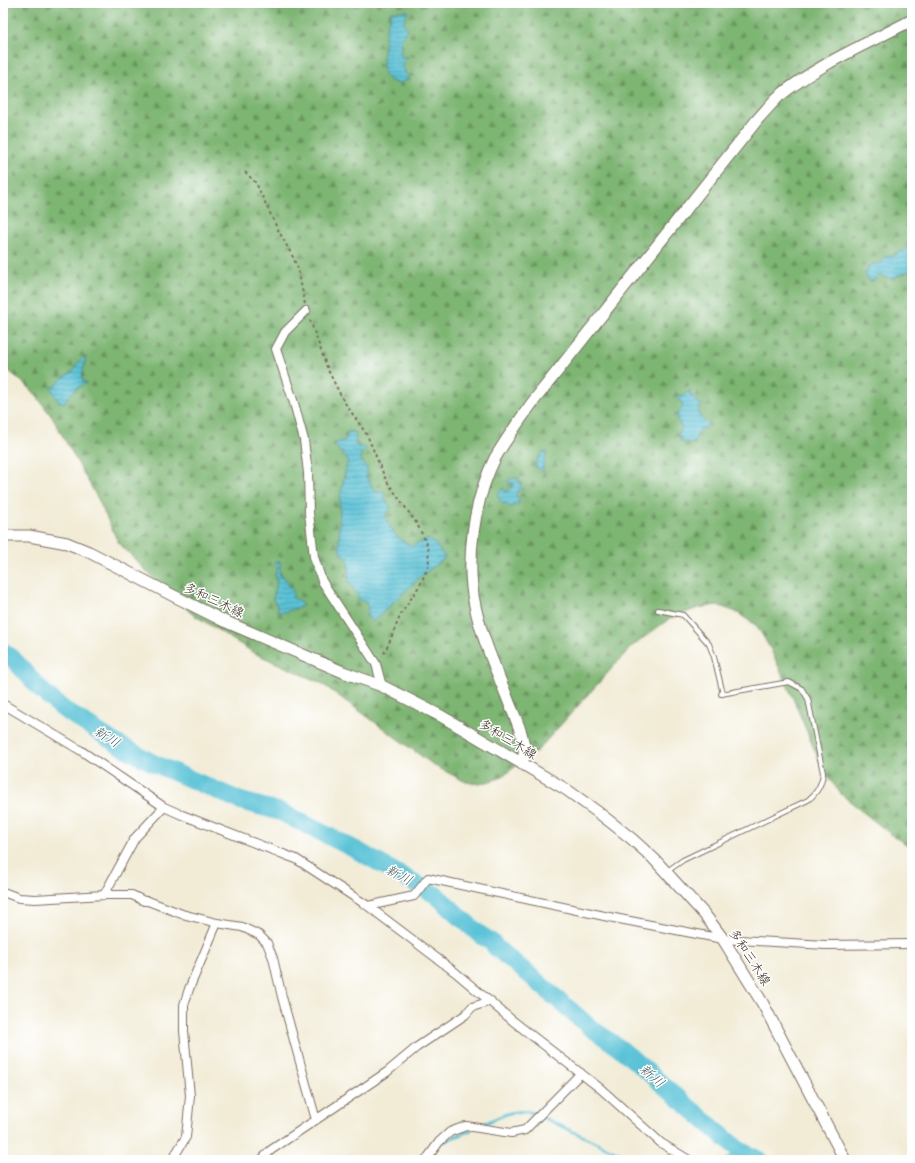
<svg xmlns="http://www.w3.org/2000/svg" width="915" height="1163" font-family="Sriracha,'Klee One',sans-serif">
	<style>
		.forest { fill: url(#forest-firs); stroke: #5c7048 }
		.water { fill: url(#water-rules); stroke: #4a767a }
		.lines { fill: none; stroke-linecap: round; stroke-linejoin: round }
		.stream { stroke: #5ac3d7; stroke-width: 3 }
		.river { stroke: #5ac3d7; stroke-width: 18 }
		.lane-casing { stroke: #7b6e5f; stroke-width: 6 }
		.street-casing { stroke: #7b6e5f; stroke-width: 10 }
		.secondary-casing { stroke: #7b6e5f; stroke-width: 13 }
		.path { stroke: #7b6e5f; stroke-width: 2; stroke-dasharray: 3 3; stroke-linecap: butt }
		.lane { stroke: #fff; stroke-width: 4 }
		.street { stroke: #fff; stroke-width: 8 }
		.secondary { stroke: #fff; stroke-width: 11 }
		.labels { text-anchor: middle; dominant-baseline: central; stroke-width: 3; stroke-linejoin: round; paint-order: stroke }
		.street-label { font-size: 13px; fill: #3b2a1e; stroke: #fff }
		.water-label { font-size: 14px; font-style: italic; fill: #46605f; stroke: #fff }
	</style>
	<defs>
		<pattern id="forest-firs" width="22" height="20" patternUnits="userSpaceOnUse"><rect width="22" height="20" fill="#7db572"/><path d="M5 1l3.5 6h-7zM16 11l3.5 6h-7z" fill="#68935d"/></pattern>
		<pattern id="water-rules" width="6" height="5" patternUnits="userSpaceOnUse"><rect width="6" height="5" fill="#5ac3d7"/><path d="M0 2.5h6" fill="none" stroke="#4c9fae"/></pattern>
	</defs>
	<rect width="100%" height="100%" fill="#fff"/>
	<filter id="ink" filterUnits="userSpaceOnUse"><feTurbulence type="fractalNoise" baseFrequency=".025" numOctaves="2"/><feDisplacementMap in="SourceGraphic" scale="8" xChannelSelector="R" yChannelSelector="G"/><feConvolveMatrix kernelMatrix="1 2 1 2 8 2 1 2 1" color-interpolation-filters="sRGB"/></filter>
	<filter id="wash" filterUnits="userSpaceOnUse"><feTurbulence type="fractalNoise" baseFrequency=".012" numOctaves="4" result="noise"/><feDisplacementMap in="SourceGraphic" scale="16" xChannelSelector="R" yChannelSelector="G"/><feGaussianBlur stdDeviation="0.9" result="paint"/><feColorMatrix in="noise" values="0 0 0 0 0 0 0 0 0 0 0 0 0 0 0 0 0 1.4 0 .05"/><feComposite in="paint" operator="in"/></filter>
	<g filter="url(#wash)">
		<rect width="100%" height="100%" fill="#f2ecd7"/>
		<!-- forest -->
		<path class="forest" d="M 3,3 L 912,3 L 912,847 L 894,837 L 841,794 L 823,770 L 789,689 L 770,648 L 757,626 L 736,612 L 717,605 L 698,608 L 669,619 L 631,647 L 538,750 L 500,778 L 480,784 L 466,782 L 435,766 L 321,683 L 254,653 L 191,613 L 153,578 L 118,542 L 98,499 L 52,417 L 32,390 L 3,366 Z"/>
		<!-- water -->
		<path class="water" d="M 391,11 L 408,11 L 403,23 L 408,28 C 400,38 399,47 402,58 L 408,56 L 402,65 L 406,74 L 410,79 L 405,80 L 399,84 C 395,82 389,81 386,77 C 380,69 385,36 387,25 C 388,20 392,16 391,11 Z
			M 912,246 L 912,273 L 910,270 L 902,275 L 897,275 L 895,280 C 890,276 885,279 880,275 L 876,277 L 875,280 L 870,281 C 862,273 867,274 869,265 L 882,263 L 884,257 L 891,257 Z
			M 86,357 L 82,377 L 83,381 L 87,383 C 76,387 70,394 64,403 L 58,401 L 51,388 C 58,385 58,383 63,378 C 65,376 69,375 71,373 C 78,369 73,363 86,357 Z
			M 690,390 L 691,397 L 697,399 L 696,402 L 702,405 L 698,410 L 701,418 L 709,426 L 701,429 L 696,436 L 697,439 L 694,441 L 695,444 L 688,442 L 682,442 L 678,434 L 682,428 L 677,419 L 678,414 L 683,406 L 679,398 L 674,397 L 678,395 L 684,396 Z
			M 349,431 L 356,433 L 355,444 L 359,447 L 364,447 L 366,450 L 360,455 L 362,463 L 367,467 L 366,476 L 375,492 L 380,492 L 385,494 L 384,499 L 391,507 L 385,517 C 393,533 395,537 411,546 L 429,539 L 436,545 L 445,558 L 421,576 L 373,622 L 367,617 L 368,607 L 365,602 L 357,599 L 359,597 L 349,582 L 348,558 L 341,554 L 339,545 L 340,498 L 348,460 L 335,446 L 336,443 L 345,440 Z
			M 543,452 L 547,452 L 543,465 L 543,472 L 536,467 L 536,462 Z
			M 519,478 L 518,481 L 522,483 L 519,485 L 523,488 L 522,490 L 518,490 L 516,495 L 519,499 L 518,505 L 514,504 L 512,507 L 509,507 L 507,504 L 502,503 L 497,495 L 503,488 L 506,492 L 513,486 L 514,483 L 509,483 L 507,481 L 510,479 Z
			M 280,561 L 280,576 L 287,580 L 288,585 L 293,591 L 293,598 L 298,600 L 303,606 L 284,612 L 278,612 L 278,607 L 273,599 L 277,583 L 275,574 L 278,569 L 275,565 L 274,562 Z"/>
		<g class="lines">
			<!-- stream -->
			<path class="stream" d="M 480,1126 C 499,1117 512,1108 533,1113 L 619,1153 L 636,1160
				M 443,1142 L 471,1130
				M 420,1160 L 427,1152
				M 727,1160 L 739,1150"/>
			<!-- river -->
			<path class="river" d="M 3,651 L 16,662 L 42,691 L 63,709 L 114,742 L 153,763 L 241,801 L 281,812 L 358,851 L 436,895 L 478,933 L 493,943 L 495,947 L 526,972 L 591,1028 L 621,1049 L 739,1150 L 759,1160"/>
		</g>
	</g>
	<g filter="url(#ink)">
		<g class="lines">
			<!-- lane casing -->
			<g class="lane-casing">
				<path id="lane" d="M 658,610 L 683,615 L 709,644 L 714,657 L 723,694
					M 666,872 L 683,860 L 808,800 C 817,793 822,785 823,773 L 808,699 L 802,689 L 789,682 L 721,694"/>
			</g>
			<!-- street casing -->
			<g class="street-casing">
				<path id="street" d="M 306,311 L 285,332 L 276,349 L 294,403 L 304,440 L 308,473 L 309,513 L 314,557 L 322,581 L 376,664 L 382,686
					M 3,704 L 80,750 L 164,807 L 182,815 L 296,859 L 368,906 L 455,972 L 513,1021 L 601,1089 L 661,1143 L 689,1160
					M 3,892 L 19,898 L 35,899 L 104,895 L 132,895 L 144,901 L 148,901 L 182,914 L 217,923 L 242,927 L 259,935 L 267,943 L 273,958 L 282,997 L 316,1120
					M 104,895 L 135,838 L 164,807
					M 368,906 L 414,896 L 428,878 L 609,917 L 723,939 L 826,945 L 912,944
					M 172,1160 L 186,1137 L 190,1096 L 184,1031 L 184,1005 L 189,989 L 217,923
					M 261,1160 L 271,1150 L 387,1072 L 417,1047 L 465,1015 L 472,1007 L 491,1001
					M 426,1160 L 439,1142 L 450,1132 L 466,1126 L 511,1133 L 525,1130 L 581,1073"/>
			</g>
			<!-- secondary casing -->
			<g class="secondary-casing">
				<path id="secondary" d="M 3,536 L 29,536 L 67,543 L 89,552 L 172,595 L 224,621 L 343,672 L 382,686 L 441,716 L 567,790 L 599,813 L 632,839 L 654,859 L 705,915 L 723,939 L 763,1004 L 845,1160
					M 522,764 C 530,743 514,717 507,697 C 495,667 482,638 475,606 C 465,560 474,500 495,458 C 506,439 519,421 532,403 L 757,120 C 764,112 771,104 778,97 C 818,64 867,44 912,20"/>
			</g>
			<!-- path -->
			<path class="path" d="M 245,172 L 256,183 L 277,228 L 293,257 L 298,269 L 305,304
				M 310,320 L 328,370 L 343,400 L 367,435 L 386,480 L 417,524 L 428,546 L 429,565 L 420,585 L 401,614 L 386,650 L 382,656"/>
			<!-- lane -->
			<use href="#lane" class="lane"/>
			<!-- street -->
			<use href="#street" class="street"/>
			<!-- secondary -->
			<use href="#secondary" class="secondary"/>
		</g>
	</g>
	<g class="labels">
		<!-- street labels -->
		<g class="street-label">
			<text transform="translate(214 600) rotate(25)">多和三木線</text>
			<text transform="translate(508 739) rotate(31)">多和三木線</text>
			<text transform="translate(750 957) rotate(57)">多和三木線</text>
		</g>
		<!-- water labels -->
		<g class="water-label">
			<text transform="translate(107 737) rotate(32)">新川</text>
			<text transform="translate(399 875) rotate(28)">新川</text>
			<text transform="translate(652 1076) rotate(41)">新川</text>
		</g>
	</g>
	<!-- margin -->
	<rect width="915" height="1163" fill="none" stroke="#fff" stroke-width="16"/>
</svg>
